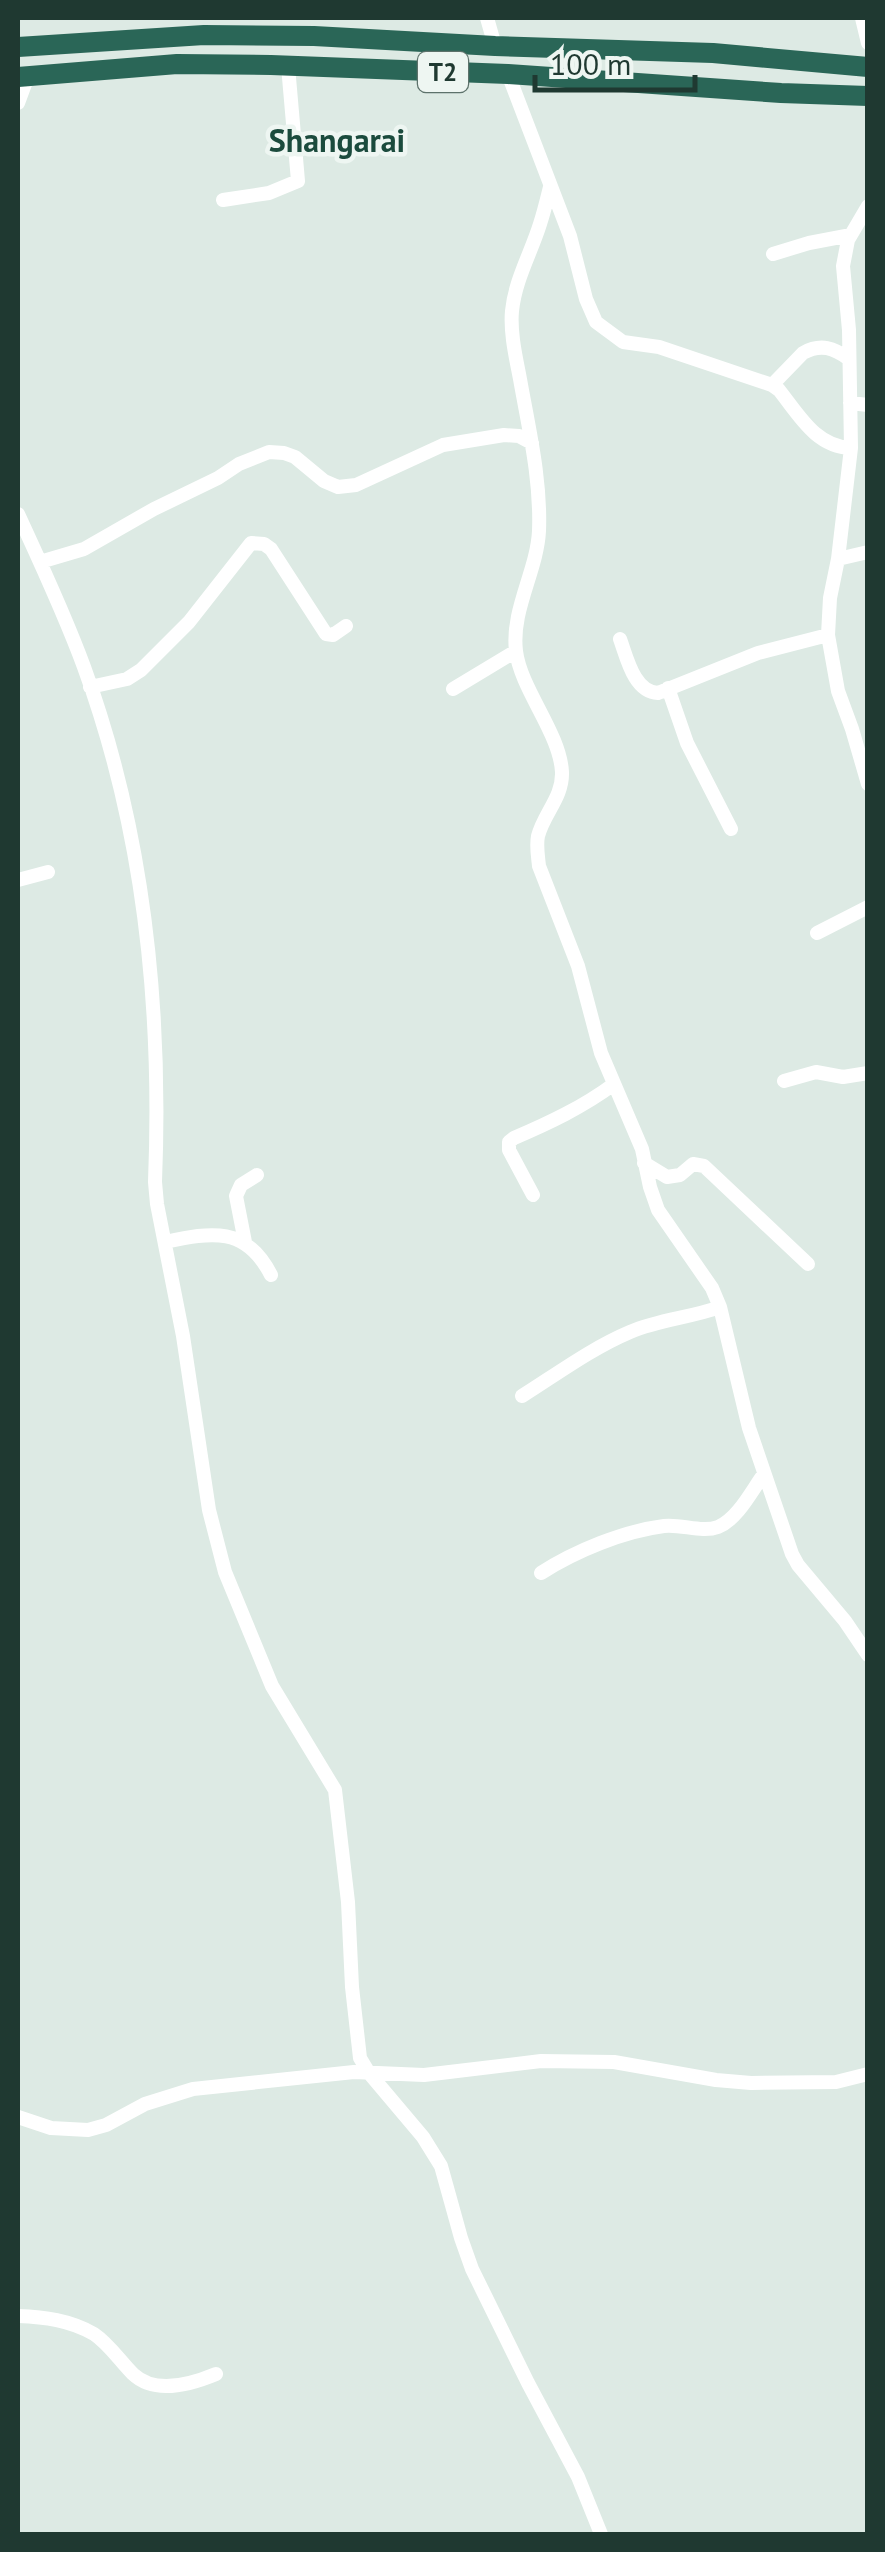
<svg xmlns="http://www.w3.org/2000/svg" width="885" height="2552" font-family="'PT Sans',sans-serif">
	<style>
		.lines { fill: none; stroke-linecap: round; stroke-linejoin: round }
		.minor { stroke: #fff; stroke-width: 14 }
		.highway { stroke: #2a6657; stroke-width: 20 }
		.labels { text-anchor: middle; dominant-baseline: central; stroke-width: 9; stroke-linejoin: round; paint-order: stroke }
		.shield { fill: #eef6f2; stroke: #5d726b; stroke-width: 2.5 }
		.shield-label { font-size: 25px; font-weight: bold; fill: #1f3931 }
		.quarter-label { font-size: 32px; font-weight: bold; fill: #1b4b3d; stroke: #eef6f2 }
	</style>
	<rect width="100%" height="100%" fill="#ddeae4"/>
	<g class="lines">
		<!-- minor -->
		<path class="minor" d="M 487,18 L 495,46
			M 862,18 L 868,43
			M 508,74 L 570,236 L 586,299 L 596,322 L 623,342 L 659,347 L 772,385 L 779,390 C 799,415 816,447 851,448
			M 18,103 L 28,76
			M 550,187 C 547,199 544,212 540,224 C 531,253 515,280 512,311 C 510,333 516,358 520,379 C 529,430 541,479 539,531 C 537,571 511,610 516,651 C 521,690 560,733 562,772 C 563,797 544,813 538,836 C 536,846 538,856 539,866 L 578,966 L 601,1053 L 642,1149 L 650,1187 L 658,1210 L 712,1288 L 720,1307 L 749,1428 L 792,1554 L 798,1565 L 845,1621 L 868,1655
			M 223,200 L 269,193 L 298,181 L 288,66
			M 868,206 L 848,240 L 843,266 L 849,330 L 851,448 L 838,559 L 830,598 L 828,635 L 838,691 L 852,729 L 868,784
			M 773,254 L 809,243 L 851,235
			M 772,385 L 803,353 C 821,343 834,348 849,359
			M 850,403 L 868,405
			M 18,514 C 41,564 65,615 84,667 C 144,831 162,1009 155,1182 L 157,1204 L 183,1336 L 209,1510 L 225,1572 L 272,1686 L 335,1790 L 348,1902 L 352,1987 L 360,2058 L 369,2073 L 423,2137 L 441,2166 L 461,2238 L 472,2269 L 528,2383 L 578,2477 L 601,2534
			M 838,559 L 868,552
			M 40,562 L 84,549 L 154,509 L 218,478 L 239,464 L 269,452 L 284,453 L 295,457 L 324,481 L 338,487 L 356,485 L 443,445 L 504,435 L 519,436 L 532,443
			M 620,639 C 627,658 634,692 658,693 L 758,653 L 828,635
			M 90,687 L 127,679 L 141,670 L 189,622 L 251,543 L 264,544 L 271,549 L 326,634 L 333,635 L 346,626
			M 668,688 L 687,743 L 731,829
			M 453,689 L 516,651
			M 18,880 L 48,872
			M 817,933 L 868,907
			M 784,1081 L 816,1072 L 843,1077 L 868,1073
			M 644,1163 L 667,1177 L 680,1175 L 693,1164 L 704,1166 L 808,1264
			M 533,1195 L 509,1150 L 509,1142 L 514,1138 C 549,1123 583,1107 614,1084
			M 165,1242 C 212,1232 246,1226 271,1275
			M 245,1242 L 236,1196 L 241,1185 L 257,1175
			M 522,1396 C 557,1374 592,1348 630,1332 C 660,1319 690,1318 720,1307
			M 541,1573 C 575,1551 624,1531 664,1526 C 682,1524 702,1533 718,1527 C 738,1519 752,1490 764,1474
			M 18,2117 L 51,2128 L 88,2130 L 106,2125 L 145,2104 L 193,2089 L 354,2072 L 424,2075 L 541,2061 L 614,2062 L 716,2080 L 751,2083 L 836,2082 L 868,2074
			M 18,2316 C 44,2317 70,2320 94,2334 C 109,2344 120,2361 133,2374 C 155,2395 192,2384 216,2374"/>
		<!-- highway -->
		<path class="highway" d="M 18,47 L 204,35 L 314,36 L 495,46 L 713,53 L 868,67
			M 18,77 L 177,64 L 271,65 L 508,74 L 781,93 L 868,96"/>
	</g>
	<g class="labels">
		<!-- shield labels -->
		<rect class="shield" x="418" y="52" width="50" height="40" rx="8"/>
		<g class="shield-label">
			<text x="443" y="72">T2</text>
		</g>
		<!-- quarter labels -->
		<g class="quarter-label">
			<text x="337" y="140">Shangarai</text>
		</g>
	</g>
	<!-- border -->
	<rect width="885" height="2552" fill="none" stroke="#1f3931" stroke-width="40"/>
	<!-- scale -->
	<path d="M535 75v15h160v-15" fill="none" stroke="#1f3931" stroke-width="5"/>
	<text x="550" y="75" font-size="30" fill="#1f3931" stroke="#eef6f2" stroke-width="8" paint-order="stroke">100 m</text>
</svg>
